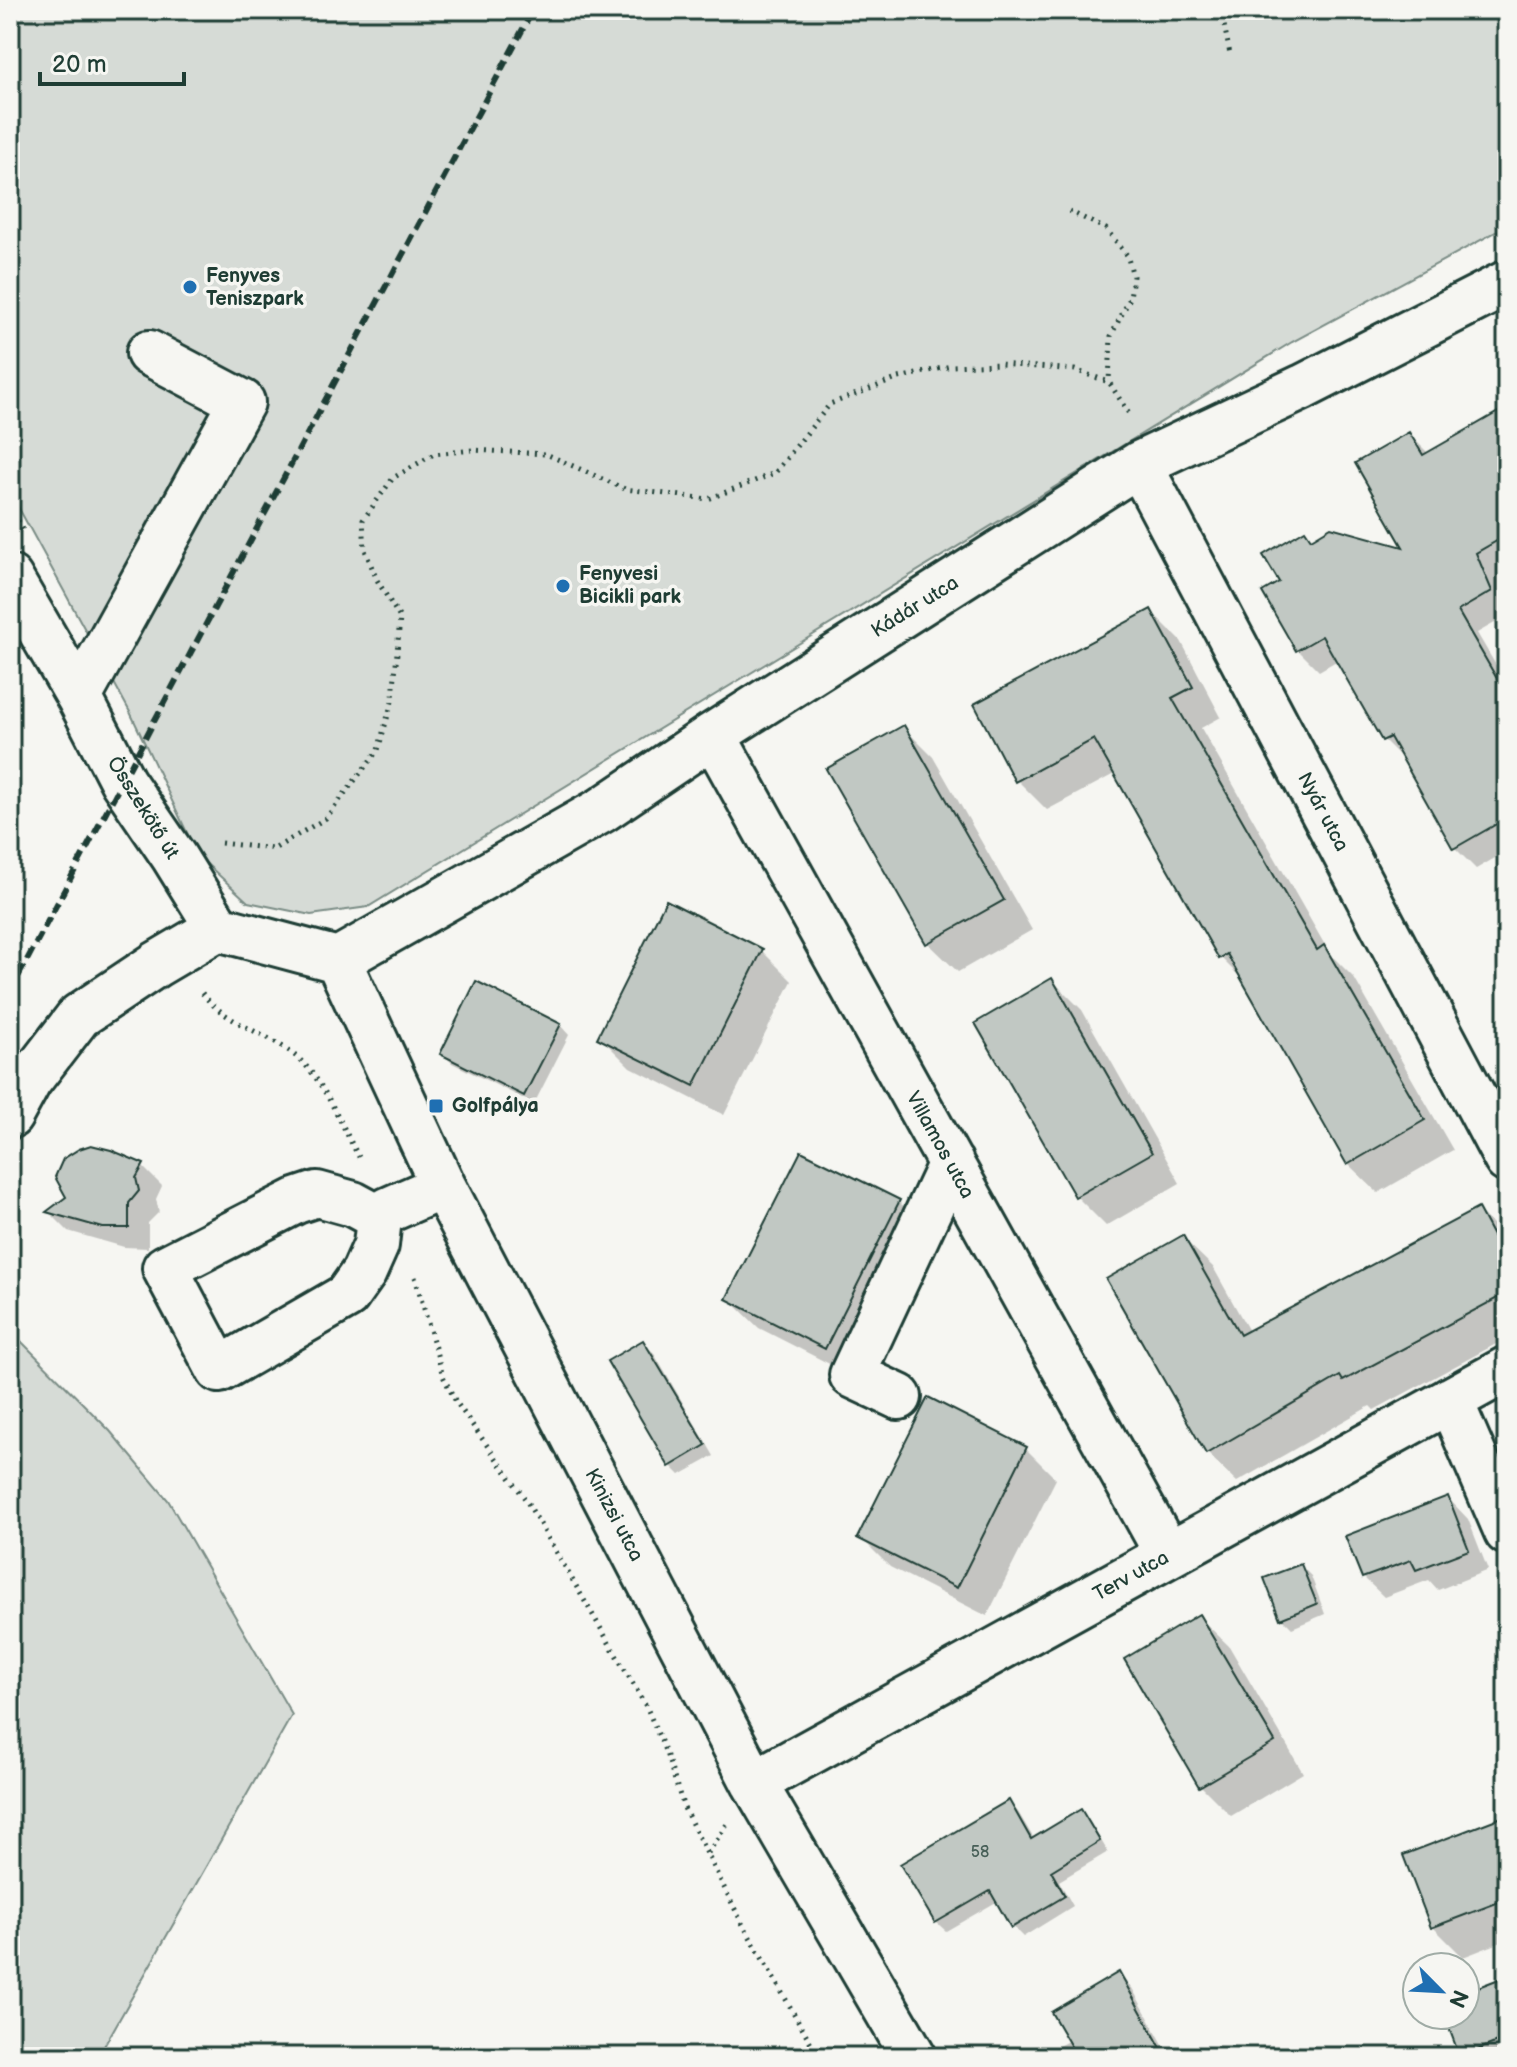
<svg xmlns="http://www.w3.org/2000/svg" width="1517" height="2067" font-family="'Balsamiq Sans',sans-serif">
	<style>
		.green { fill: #d6dbd6; stroke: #7a8c85; stroke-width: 2 }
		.shadow { fill: #0003 }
		.building { fill: #c1c8c3; stroke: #1f3d34; stroke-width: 2 }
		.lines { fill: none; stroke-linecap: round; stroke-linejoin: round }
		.minor-casing { stroke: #1f3d34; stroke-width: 50 }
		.path { stroke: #1f3d34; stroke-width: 5; stroke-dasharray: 2 6; stroke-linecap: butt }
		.minor { stroke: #f6f6f2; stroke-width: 44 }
		.rail { stroke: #1f3d34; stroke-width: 6; stroke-dasharray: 12 6; stroke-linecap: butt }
		.poi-dot { fill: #1f6fb2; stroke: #f6f6f2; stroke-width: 3 }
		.labels { text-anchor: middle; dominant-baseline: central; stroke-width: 7; stroke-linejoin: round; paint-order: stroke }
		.number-label { font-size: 16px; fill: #486058 }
		.poi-label { font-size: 20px; font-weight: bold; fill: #1f3d34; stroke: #f6f6f2; text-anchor: start }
		.street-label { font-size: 20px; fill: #1f3d34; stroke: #f6f6f2 }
	</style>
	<rect width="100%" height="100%" fill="#f6f6f2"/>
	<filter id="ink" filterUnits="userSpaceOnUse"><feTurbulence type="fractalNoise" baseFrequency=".0125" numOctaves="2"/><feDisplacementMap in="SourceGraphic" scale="16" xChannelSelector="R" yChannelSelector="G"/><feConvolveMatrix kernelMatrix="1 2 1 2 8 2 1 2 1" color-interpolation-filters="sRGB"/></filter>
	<g filter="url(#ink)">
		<!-- green -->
		<path class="green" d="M 10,10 L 1507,10 L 1507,226 L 1292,342 L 368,907 L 311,915 L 248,902 L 198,856 L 131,714 L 10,492 Z
			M 10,1330 L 110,1431 L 168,1500 L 292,1715 L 98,2057 L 10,2057 Z"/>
		<!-- shadow -->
		<path class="shadow" d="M 1507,409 L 1507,616 L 1477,633 L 1507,684 L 1507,851 L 1476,869 L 1455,848 L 1405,761 L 1384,740 L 1338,660 L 1319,671 L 1298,650 L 1281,583 L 1305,532 L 1313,540 L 1407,550 L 1409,434 L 1429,454 Z
			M 1151,611 L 1181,641 L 1221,717 L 1201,728 L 1330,954 L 1354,978 L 1453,1150 L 1378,1193 L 1348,1164 L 1246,983 L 1220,957 L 1116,773 L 1047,810 L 1017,780 Z
			M 904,728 L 933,757 L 1032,930 L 958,972 L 928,943 Z
			M 762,951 L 792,981 L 724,1115 L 630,1067 L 600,1037 Z
			M 1052,980 L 1082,1010 L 1180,1183 L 1106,1226 L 1076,1196 Z
			M 560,1025 L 569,1035 L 534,1104 L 452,1063 L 442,1053 Z
			M 142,1166 L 162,1186 L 156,1199 L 159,1212 L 148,1223 L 148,1248 L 124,1247 L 68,1231 L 49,1212 Z
			M 899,1202 L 929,1231 L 855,1377 L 759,1328 L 729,1299 Z
			M 1478,1210 L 1507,1239 L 1507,1338 L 1374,1410 L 1370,1406 L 1237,1482 L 1207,1453 L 1183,1238 L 1213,1267 L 1250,1333 Z
			M 643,1343 L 653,1352 L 714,1456 L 680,1475 L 671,1466 Z
			M 929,1400 L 1026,1449 L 1056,1479 L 987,1616 L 890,1567 L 860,1537 Z
			M 1448,1498 L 1468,1519 L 1488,1570 L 1438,1590 L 1429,1580 L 1384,1597 L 1363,1577 Z
			M 1301,1566 L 1311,1576 L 1325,1614 L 1292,1628 L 1282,1618 Z
			M 1199,1617 L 1229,1646 L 1303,1773 L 1231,1816 L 1201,1786 L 1127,1660 Z
			M 1009,1802 L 1018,1812 L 1034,1839 L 1081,1812 L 1090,1822 L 1108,1852 L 1059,1881 L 1073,1906 L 1023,1937 L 1013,1927 L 998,1901 L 946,1931 L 936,1922 Z
			M 1507,1817 L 1507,1940 L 1463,1957 L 1433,1927 Z
			M 1119,1975 L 1132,1988 L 1170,2057 L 1037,2057 L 1070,2040 Z
			M 1507,1978 L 1507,2057 L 1463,2057 L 1446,2015 L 1465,2015 L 1465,1995 Z"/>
		<!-- building -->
		<path class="building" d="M 1507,407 L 1507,535 L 1476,553 L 1492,591 L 1458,611 L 1507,696 L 1507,818 L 1453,849 L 1390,737 L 1382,741 L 1322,636 L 1296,651 L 1262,592 L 1279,582 L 1263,555 L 1305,530 L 1311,539 L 1331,527 L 1403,547 L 1355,463 L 1409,432 L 1423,455 Z
			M 1151,609 L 1193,687 L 1172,698 L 1317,950 L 1324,945 L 1425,1120 L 1347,1165 L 1227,954 L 1219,959 L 1094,739 L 1015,782 L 974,704 Z
			M 904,725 L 1004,900 L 926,944 L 826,769 Z
			M 666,900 L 763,949 L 694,1086 L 597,1038 Z
			M 1052,978 L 1152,1153 L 1075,1197 L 975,1023 Z
			M 476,981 L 561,1024 L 524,1096 L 440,1054 Z
			M 91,1145 L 111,1150 L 144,1164 L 136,1178 L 139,1191 L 129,1203 L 129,1228 L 103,1228 L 46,1212 L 66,1197 L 55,1177 L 63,1159 L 79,1149 Z
			M 801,1151 L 900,1200 L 825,1349 L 726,1299 Z
			M 1478,1208 L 1507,1262 L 1507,1293 L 1343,1381 L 1340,1376 L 1206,1454 L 1106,1279 L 1183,1235 L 1240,1335 Z
			M 643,1340 L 706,1445 L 669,1467 L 607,1361 Z
			M 928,1397 L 1027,1447 L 957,1588 L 857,1538 Z
			M 1448,1496 L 1469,1550 L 1416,1570 L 1411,1560 L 1362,1578 L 1345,1536 Z
			M 1301,1564 L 1317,1604 L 1280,1619 L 1264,1578 Z
			M 1199,1614 L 1275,1742 L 1199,1787 L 1124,1659 Z
			M 1009,1800 L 1031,1839 L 1081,1809 L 1100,1841 L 1051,1871 L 1065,1896 L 1011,1928 L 990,1891 L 935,1923 L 900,1864 Z
			M 1507,1815 L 1507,1899 L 1431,1928 L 1403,1855 Z
			M 1119,1972 L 1166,2057 L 1077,2057 L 1051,2012 Z
			M 1507,1976 L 1507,2038 L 1460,2057 L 1444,2015 L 1465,2015 L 1465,1992 Z"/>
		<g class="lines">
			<!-- minor casing -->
			<g class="minor-casing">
				<path id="minor" d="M 1139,464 L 1507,1160
					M 10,578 L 79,697 L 123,782 L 174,857 L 218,928 L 338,960
					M 79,697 L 242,402 L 149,353
					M 713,735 L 1168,1555
					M 338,960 L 602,810 L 713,735 L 1139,464 L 1303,387 L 1507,283
					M 338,960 L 443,1186 L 754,1783 L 914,2057
					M 10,1116 L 29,1081 L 79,1016 L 157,964 L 218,928
					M 317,1194 L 353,1204 L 379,1218 L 376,1245 L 364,1272 L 347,1296 L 219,1370 L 165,1268 L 296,1201 Z
					M 379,1218 L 388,1210 L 443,1186
					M 899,1397 L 852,1375 L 951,1163
					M 1450,1400 L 1507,1532
					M 754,1783 L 1507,1369"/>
			</g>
			<!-- path -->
			<path class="path" d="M 1221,10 L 1230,54
				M 1069,211 L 1106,229 L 1127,255 L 1133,276 L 1130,298 L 1111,336 L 1109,382
				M 10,507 L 25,533
				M 221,843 L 274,849 L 326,818 L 378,750 L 393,698 L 400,618 L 377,580 L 365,550 L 363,520 L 393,478 L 434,454 L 473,450 L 546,454 L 625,489 L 708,499 L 775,473 L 830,404 L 899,378 L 951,366 L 1000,364 L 1075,370 L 1109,382 L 1131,417
				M 202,993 C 229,1027 267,1031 298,1058 C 324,1080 342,1127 359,1157
				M 415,1277 L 443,1376 L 456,1402 L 526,1500 L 647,1708 L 666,1753 L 684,1808 L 742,1923 L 819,2057
				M 708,1853 L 727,1824"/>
			<!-- minor -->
			<use href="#minor" class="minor"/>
			<!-- rail -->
			<path class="rail" d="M 10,992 L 533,10"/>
		</g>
	</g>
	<!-- markers -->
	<g class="poi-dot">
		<circle cx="190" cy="287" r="8"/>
		<circle cx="563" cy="586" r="8"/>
		<rect x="428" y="1098" width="16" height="16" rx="4"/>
	</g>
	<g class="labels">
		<!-- number labels -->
		<g class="number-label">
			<text x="980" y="1852">58</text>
		</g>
		<!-- poi labels -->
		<g class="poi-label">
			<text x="206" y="276">Fenyves<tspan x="206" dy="23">Teniszpark</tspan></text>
			<text x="579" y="574">Fenyvesi<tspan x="579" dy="23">Bicikli park</tspan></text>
			<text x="452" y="1106">Golfpálya</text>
		</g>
		<!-- street labels -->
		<g class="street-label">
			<text transform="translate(915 607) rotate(-32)">Kádár utca</text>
			<text transform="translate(143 808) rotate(58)">Összekötő út</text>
			<text transform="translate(1323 812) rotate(62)">Nyár utca</text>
			<text transform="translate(940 1145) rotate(61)">Villamos utca</text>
			<text transform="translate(614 1515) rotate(62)">Kinizsi utca</text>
			<text transform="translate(1131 1576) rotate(-29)">Terv utca</text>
		</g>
	</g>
	<!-- margin -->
	<rect width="1517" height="2067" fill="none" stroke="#f6f6f2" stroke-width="40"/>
	<rect x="20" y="20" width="1477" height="2027" fill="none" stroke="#1f3d34" stroke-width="3" filter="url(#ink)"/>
	<!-- north arrow -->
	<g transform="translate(1441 1991) rotate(114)"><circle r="38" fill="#f6f6f2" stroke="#a0aca6" stroke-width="2"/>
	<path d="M0-6L14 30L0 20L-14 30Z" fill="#1f6fb2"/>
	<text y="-12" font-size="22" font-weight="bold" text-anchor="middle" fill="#1f3d34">N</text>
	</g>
	<!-- scale -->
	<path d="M40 72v12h144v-12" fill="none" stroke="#1f3d34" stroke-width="4"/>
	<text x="52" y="72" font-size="24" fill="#1f3d34" stroke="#f6f6f2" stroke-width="6" paint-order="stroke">20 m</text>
</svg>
